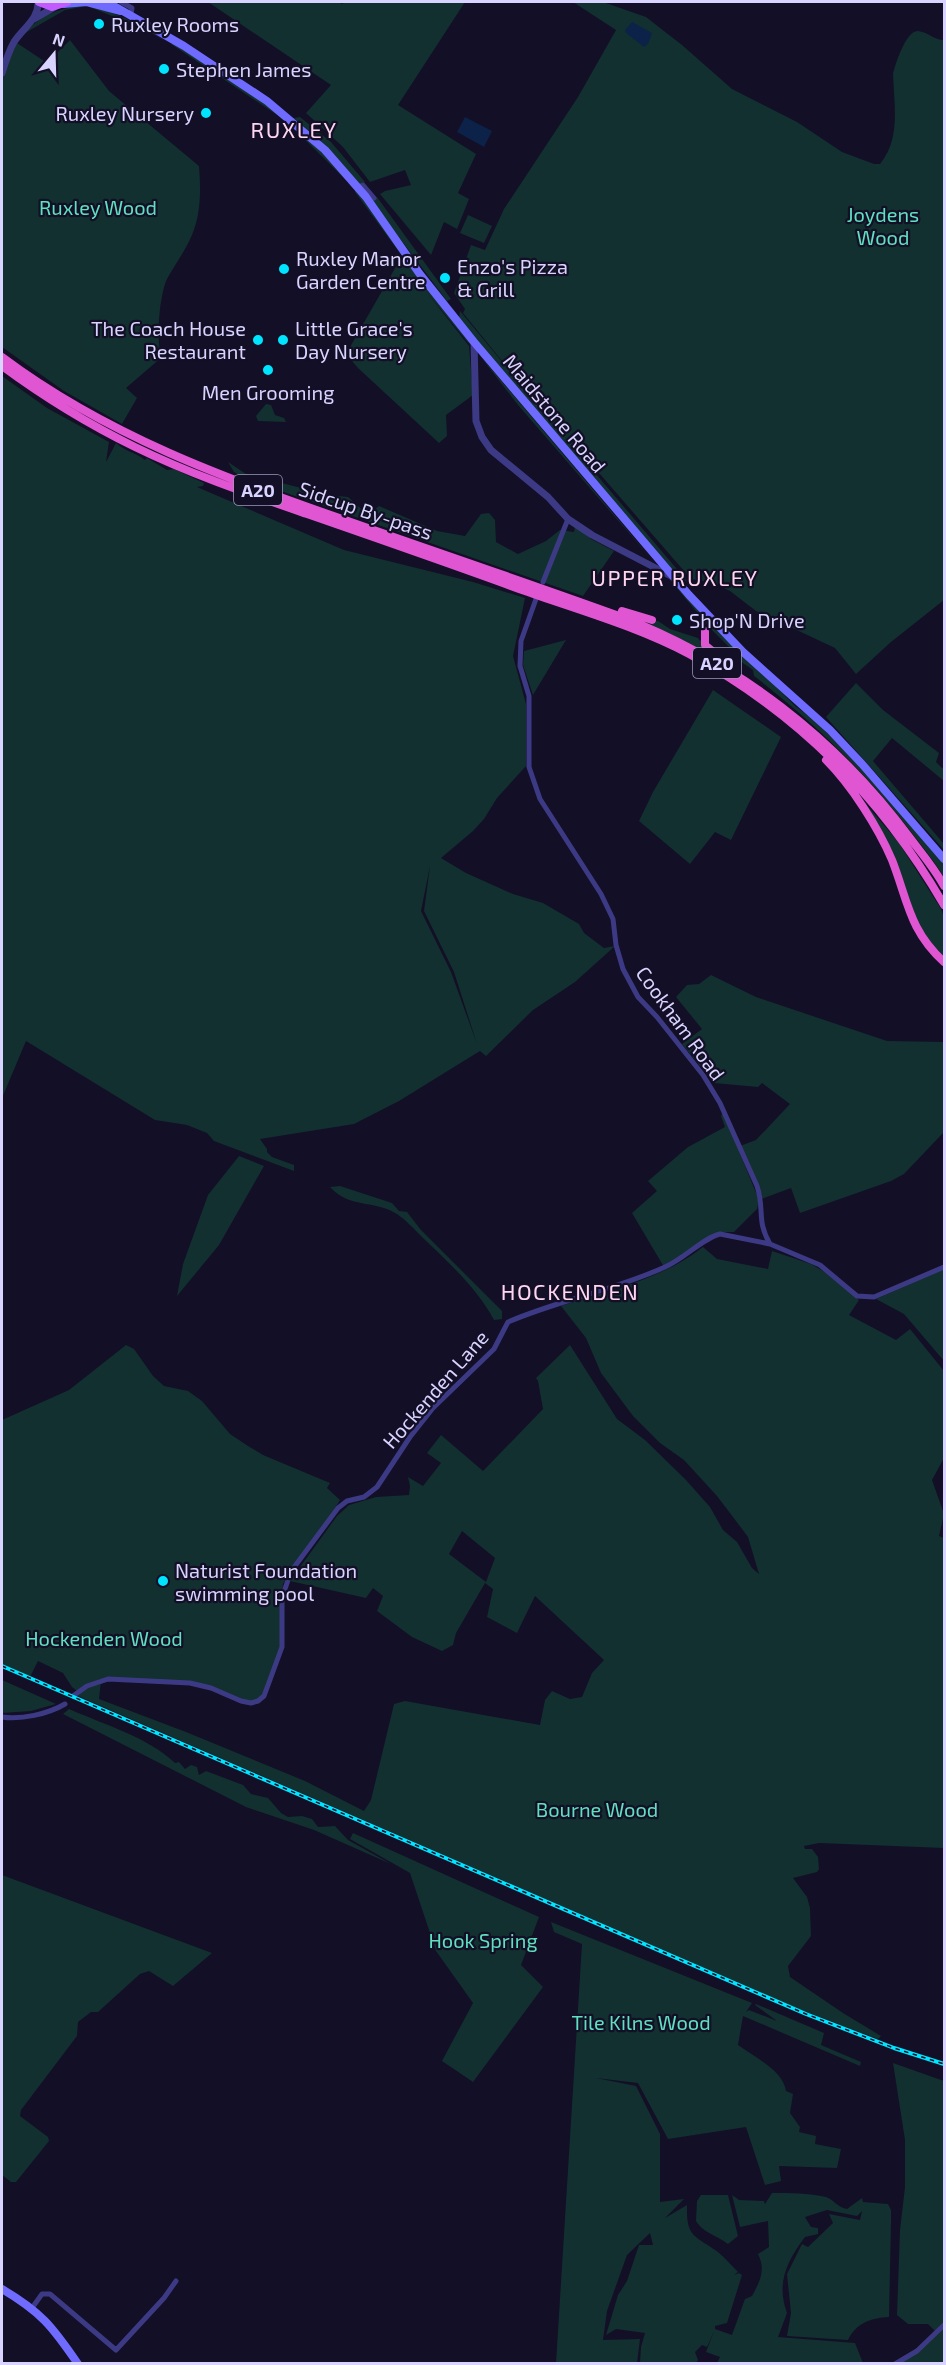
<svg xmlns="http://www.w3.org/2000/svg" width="946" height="2365" font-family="'Exo 2',sans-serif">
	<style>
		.green { fill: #12302f; fill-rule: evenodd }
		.water { fill: #0c2248 }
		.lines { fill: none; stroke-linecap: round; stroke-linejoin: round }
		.minor { stroke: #3d3a85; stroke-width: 5 }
		.tertiary { stroke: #3d3a85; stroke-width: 7 }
		.secondary { stroke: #6f6bff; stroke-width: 8 }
		.primary { stroke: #c25bff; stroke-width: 8 }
		.trunk { stroke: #e055d1; stroke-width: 8 }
		.rail-casing { stroke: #00e5ff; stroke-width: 4 }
		.rail { stroke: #130f26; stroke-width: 1.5; stroke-dasharray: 4.5; stroke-linecap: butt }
		.poi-dot { fill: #00e5ff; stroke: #130f26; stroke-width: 2 }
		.labels { text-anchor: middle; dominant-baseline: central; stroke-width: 4.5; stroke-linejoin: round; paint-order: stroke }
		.shield { fill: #130f26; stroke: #9e99be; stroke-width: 1.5 }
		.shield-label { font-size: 18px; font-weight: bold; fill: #d9d4ff }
		.poi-label { font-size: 20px; fill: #d9d4ff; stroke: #130f26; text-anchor: start }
		.park-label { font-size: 20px; fill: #5fe0c0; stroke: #130f26 }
		.street-label { font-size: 20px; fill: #d9d4ff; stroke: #130f26 }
		.quarter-label { font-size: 22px; letter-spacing: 1.5px; fill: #ffd6f0; stroke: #130f26 }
	</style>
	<rect width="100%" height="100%" fill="#130f26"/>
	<!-- green -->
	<path class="green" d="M 208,2 L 339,2 L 342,4 L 345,2 L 465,2 L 398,105 L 476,154 L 458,193 L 469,199 L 457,229 L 444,222 L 431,255 L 380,194 L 385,191 L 411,185 L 405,170 L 370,182 L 343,147 L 306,113 L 331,85 Z
		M 573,2 L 603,2 L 646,17 L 682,45 L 732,89 L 797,122 L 842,152 L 874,164 L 880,164 C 901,139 894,104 893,74 C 895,65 906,30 918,31 C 928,32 934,40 944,40 L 944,600 L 891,642 L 856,674 L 835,648 L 756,611 L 730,591 L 713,583 L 691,579 L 586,458 L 583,451 L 578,453 L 688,582 L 675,576 L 459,319 L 460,311 L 564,437 L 463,313 L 465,309 L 454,293 L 471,245 L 485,250 L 504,209 L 578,97 L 616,30 Z
		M 88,5 C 114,12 144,25 165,41 L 145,29 L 87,6 L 65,10 L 25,33 C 41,14 63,7 88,5 Z
		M 70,40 L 109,91 L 199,166 C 201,189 201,214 192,235 C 186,250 175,264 167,279 C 160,293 155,343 162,357 L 126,388 L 137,398 L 122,424 L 64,391 L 2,347 L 2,75 L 17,43 L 47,63 Z
		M 173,43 C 223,76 278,107 320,150 C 376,208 418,279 469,341 L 470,345 L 425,290 L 469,346 L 473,395 L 446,415 L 447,436 L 439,443 L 358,368 L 346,354 L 402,256 L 355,192 L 355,189 L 286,121 L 171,44 Z
		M 300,117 L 331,142 L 365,182 L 360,184 L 326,146 L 294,118 Z
		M 377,197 L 451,299 L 447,301 L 371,200 Z
		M 468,215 L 492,226 L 484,243 L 460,233 Z
		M 477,352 L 654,562 L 518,405 Z
		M 2,376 L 47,408 L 109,442 L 106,462 L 116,443 C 126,452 135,452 145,460 L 147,458 L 167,470 L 174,469 L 204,483 L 203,486 L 197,487 L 344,550 L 473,582 L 525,598 L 513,656 L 526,704 L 526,766 L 497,798 L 484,819 L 473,831 L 441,858 L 466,873 L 513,894 L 543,903 L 579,924 L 584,933 L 604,948 L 615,946 L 575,982 L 533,1010 L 486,1056 L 480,1051 L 399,1101 L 354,1124 L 260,1139 L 267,1149 L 267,1152 L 272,1157 L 294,1165 L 294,1171 L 214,1141 L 207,1133 L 187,1125 L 155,1120 L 26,1041 L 2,1098 ZM 430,866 L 424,911 L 454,972 L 477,1044 L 451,972 L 421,911 Z
		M 266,404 L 271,405 L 275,415 L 284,418 L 286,422 L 258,421 L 256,416 Z
		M 228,462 L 246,474 L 329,495 L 348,497 L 368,515 L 379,506 L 437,531 L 465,536 L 481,514 L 489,513 L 495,520 L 496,542 L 518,554 L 546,541 L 560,530 L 574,532 L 575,526 L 591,539 L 614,551 L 583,596 L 246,479 L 234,472 Z
		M 665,574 L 795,706 L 813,719 L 860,766 L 944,864 L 944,877 C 935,862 923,848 912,833 C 866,773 814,722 754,676 L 753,670 L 734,657 L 735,653 L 711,629 Z
		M 644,621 L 658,621 L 670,629 L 698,638 L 700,641 L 701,639 L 708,653 Z
		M 566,640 L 533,695 L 523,665 L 524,651 Z
		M 856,683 L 883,710 L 939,753 L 936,762 L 942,768 L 944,767 L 944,781 L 892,738 L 873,761 L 944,844 L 944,850 L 826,717 Z
		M 713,690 L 781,737 L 731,840 L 715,832 L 690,864 L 639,821 L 653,792 Z
		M 849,784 L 899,843 L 941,909 L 944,917 L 944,957 C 916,932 918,918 904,886 C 887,852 867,818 849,784 Z
		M 711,975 L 756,997 L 887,1041 L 944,1042 L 944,1132 L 904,1174 L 891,1181 L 800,1213 L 791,1188 L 761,1199 L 740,1146 L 756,1140 L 790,1104 L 762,1083 L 758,1087 L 714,1083 L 682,1044 L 702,1029 L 676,997 L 687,985 L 699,984 Z
		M 723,1112 L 759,1200 L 757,1209 L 734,1232 L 720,1232 L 664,1267 L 632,1213 L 657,1191 L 648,1181 L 688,1147 L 725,1127 L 721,1116 Z
		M 239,1156 L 264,1166 L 219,1245 L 177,1296 L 183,1264 L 208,1195 Z
		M 340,1186 L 392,1203 L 399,1211 L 407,1212 L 421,1230 L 502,1311 L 502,1319 L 494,1320 C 477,1288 447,1261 421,1236 C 414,1229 406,1220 397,1214 C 376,1200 350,1209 330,1187 Z
		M 703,1247 L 717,1259 L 768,1269 L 772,1251 L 811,1264 L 825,1272 L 859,1300 L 849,1315 L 896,1340 L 910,1329 L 944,1371 L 944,1458 L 932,1480 L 944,1514 L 939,1536 L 944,1538 L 944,1848 L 819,1843 L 804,1846 L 805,1849 L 812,1849 L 818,1857 L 819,1869 L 817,1872 L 793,1878 L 807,1897 L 810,1908 L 811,1936 L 788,1966 L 790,1977 L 843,2013 L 881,2036 L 878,2039 L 799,2009 L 76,1695 L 101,1681 L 99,1699 L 186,1732 L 305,1781 L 364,1811 L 371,1800 L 394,1704 L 405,1701 L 540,1725 L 545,1700 L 552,1691 L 570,1699 L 582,1697 L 592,1673 L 604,1660 L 535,1596 L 517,1633 L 487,1617 L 493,1589 L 485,1583 L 456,1633 L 453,1645 L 442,1651 L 412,1637 L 377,1611 L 383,1596 L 373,1588 L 366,1598 L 290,1581 L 337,1516 L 349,1505 L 376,1497 L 409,1495 L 410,1486 L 408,1477 L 423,1486 L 441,1463 L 427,1453 L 441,1435 L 483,1471 L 543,1409 L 538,1381 L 536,1378 L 570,1345 L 617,1419 L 645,1440 L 686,1480 L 710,1507 L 723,1530 L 737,1542 L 752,1568 L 759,1574 L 748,1537 L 739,1525 L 717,1496 L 684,1460 L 660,1443 L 633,1416 L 601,1373 L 586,1338 L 561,1306 C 609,1290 663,1279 703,1247 ZM 462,1531 L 495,1558 L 486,1582 L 449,1554 Z
		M 944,1269 L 944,1361 L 904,1314 L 876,1299 Z
		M 126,1345 L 134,1349 L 153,1376 L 164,1386 L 188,1391 L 202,1401 L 230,1434 L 248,1446 L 263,1455 L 330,1483 L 327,1488 L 340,1500 L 315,1540 L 289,1573 L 283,1584 L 281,1599 L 281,1647 L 263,1695 L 257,1701 L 241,1700 L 212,1687 L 116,1679 L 77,1691 L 72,1687 L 63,1673 L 38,1661 L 30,1677 L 2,1665 L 2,1420 L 69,1390 Z
		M 2,1680 L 56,1704 L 31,1711 L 2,1713 Z
		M 69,1709 C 105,1725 146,1736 175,1763 L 179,1762 L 185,1769 L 191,1765 L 197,1767 L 199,1775 L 206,1771 L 243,1785 L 251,1794 L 268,1798 L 281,1813 L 288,1817 L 302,1816 L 312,1819 L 318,1827 L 335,1826 L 348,1840 L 391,1864 L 314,1830 L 246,1807 L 63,1714 Z
		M 353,1833 L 539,1917 L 521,1965 L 543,1987 L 473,2082 L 442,2061 L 473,2003 L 436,1951 L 410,1873 L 350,1839 Z
		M 2,1875 L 212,1953 L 173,1986 L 149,1971 L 140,1974 L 98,2012 L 91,2012 L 78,2022 L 77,2036 L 21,2110 L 20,2116 L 48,2137 L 49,2141 L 16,2182 L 11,2182 L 2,2175 Z
		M 551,1922 L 752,2003 L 746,2012 L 749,2010 L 777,2021 L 755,2005 L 756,2004 L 824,2033 L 821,2045 L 861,2062 L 860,2066 L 743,2016 L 738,2045 C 754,2057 783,2070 786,2091 L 793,2094 L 790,2113 L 800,2127 L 799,2132 L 816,2136 L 815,2144 L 841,2149 L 837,2168 L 779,2166 L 781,2181 L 765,2185 L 746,2127 L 668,2139 L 638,2083 L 596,2078 L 636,2086 L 660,2134 L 660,2202 L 684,2199 L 665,2218 L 687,2205 C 686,2238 695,2235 718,2252 C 725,2258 732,2266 738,2272 L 734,2275 L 739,2273 L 742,2275 L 727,2323 L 715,2326 L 715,2329 L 732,2335 L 745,2299 L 752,2296 C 760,2281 766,2270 758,2254 L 769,2247 L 768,2221 L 740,2227 L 732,2195 L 739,2200 L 764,2201 L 765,2204 L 772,2193 C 790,2193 809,2193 826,2197 C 834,2200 837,2207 847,2209 L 862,2198 L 863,2202 L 888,2204 L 891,2210 L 891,2222 L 889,2317 C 871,2318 856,2323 848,2340 L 787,2336 L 791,2313 L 787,2274 L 802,2244 L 808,2247 L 833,2223 L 829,2214 L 860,2220 L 862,2211 L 857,2216 L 827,2210 L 805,2217 L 811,2227 L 818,2228 L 818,2234 L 805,2237 C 787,2261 776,2283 787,2313 L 778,2337 L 855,2343 L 863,2363 L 717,2363 L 720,2357 L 706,2352 L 714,2331 L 707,2347 L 702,2345 L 695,2352 L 698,2360 L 696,2363 L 640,2363 L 641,2347 L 645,2333 L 616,2329 L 606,2335 L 618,2295 L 627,2281 L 639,2245 L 653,2245 L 650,2233 L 627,2255 L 607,2311 L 603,2340 L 640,2339 L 637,2363 L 556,2363 L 582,1944 L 554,1932 Z
		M 893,2063 L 944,2081 L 944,2324 L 936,2332 L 928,2324 L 908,2324 L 897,2315 L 900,2230 L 905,2187 L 905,2140 Z
		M 701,2195 L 728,2195 L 738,2236 L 728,2244 C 717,2235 704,2234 696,2221 L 697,2201 Z
		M 944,2326 L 944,2363 L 897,2364 Z"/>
	<!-- water -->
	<path class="water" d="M 632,22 L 652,33 L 648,44 L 644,47 L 626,33 L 625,30 Z
		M 465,117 L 492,131 L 484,147 L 457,132 Z"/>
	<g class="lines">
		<!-- minor -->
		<path class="minor" d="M 121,2 L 132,8 L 131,15
			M 358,187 L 363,185 L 374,198
			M 543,582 L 568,519
			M 536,599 L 521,641 L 520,666 L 529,696 L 529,767 L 540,799 L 601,894 L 613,919 L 616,945 L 623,969 L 638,997 L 657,1017 L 703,1075 L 720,1103 L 757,1186 C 765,1210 756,1220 770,1244
			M 73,1696 L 87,1686 L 108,1679 L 190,1683 L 211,1688 L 241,1701 L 251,1703 L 258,1701 L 264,1696 L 282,1647 L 282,1598 L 290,1574 L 295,1566 L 338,1508 L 347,1501 L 364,1497 L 377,1487 L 410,1437 L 433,1408 L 494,1349 L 508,1322 C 559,1300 615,1290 665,1267 C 684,1259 703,1238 720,1234 L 770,1244 L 820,1265 L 857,1296 L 874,1297 L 944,1267
			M 2,1717 C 21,1720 48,1714 65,1704
			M 32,2308 L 42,2294 L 50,2294 L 116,2350 L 164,2298 L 176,2281
			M 895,2364 L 917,2351 L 944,2325"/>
		<!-- tertiary -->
		<path class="tertiary" d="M 34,19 L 55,7
			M 2,73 C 5,63 9,51 14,42 C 23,28 39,19 38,2
			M 474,342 L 476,421 L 482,437 L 491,450 L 548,497 L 568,519 L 592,535 L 671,576"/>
		<!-- secondary -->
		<path class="secondary" d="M 107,2 L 184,46 L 267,101 L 325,150 L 366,197 L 419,273 L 474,342 L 689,595 L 743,652 L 830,730 L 862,764 L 944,859
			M 64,4 L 86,2 L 120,11
			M 2,2289 C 41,2312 52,2326 78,2364"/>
		<!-- primary -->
		<path class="primary" d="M 39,2 L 52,7 L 67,2"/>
		<!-- trunk -->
		<path class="trunk" d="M 2,357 C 106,435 226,479 348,521 C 439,553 531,584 622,617 C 737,662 836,738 910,838 C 922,854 935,869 944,886
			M 2,366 C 44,397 88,424 135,447 C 190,474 249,494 307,514 C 379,539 451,564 522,590 C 578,610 636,626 689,654 C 798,713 882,798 944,905
			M 622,611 L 652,620
			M 705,631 L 705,645 L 728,664
			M 826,760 C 851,785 878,827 892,860 C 908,901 909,930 944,962"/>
		<!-- rail casing -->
		<g class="rail-casing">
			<path id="rail" d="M 2,1666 L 806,2014 L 894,2048 L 944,2064"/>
		</g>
		<!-- rail -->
		<use href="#rail" class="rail"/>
	</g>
	<!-- markers -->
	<g class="poi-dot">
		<circle cx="99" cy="24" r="6"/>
		<circle cx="164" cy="69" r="6"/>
		<circle cx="206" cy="113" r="6"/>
		<circle cx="284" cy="269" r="6"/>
		<circle cx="445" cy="278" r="6"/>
		<circle cx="258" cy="340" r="6"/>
		<circle cx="283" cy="340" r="6"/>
		<circle cx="268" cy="370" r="6"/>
		<circle cx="677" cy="620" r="6"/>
		<circle cx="163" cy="1581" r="6"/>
	</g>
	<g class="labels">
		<!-- shield labels -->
		<g class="shield">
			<rect x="234" y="475" width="48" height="30" rx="4.5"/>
			<rect x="693" y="648" width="48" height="30" rx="4.5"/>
		</g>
		<g class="shield-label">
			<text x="258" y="490">A20</text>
			<text x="717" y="663">A20</text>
		</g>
		<!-- poi labels -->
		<g class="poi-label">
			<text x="111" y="24">Ruxley Rooms</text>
			<text x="176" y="69">Stephen James</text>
			<text x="194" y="113" text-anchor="end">Ruxley Nursery</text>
			<text x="296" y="258">Ruxley Manor<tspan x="296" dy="23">Garden Centre</tspan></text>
			<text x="457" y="266">Enzo's Pizza<tspan x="457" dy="23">&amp; Grill</tspan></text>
			<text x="246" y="328" text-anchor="end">The Coach House<tspan x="246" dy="23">Restaurant</tspan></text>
			<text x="295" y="328">Little Grace's<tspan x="295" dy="23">Day Nursery</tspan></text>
			<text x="268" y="392" text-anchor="middle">Men Grooming</text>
			<text x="689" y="620">Shop'N Drive</text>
			<text x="175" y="1570">Naturist Foundation<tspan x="175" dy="23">swimming pool</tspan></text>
		</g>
		<!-- park labels -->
		<g class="park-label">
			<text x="98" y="207">Ruxley Wood</text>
			<text x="883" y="214">Joydens<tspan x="883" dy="23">Wood</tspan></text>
			<text x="104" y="1638">Hockenden Wood</text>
			<text x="597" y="1809">Bourne Wood</text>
			<text x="483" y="1940">Hook Spring</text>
			<text x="641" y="2022">Tile Kilns Wood</text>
		</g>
		<!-- street labels -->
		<g class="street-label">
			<text transform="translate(555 413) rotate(50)">Maidstone Road</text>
			<text transform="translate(366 510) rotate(19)">Sidcup By-pass</text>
			<text transform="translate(681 1023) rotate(54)">Cookham Road</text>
			<text transform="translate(435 1389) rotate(-49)">Hockenden Lane</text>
		</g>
		<!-- quarter labels -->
		<g class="quarter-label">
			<text x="294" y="129">RUXLEY</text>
			<text x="675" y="577">UPPER RUXLEY</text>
			<text x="570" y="1291">HOCKENDEN</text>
		</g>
	</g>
	<!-- border -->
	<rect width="946" height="2365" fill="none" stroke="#d9d4ff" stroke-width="6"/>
	<!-- north arrow -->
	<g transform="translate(54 54) rotate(19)" stroke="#130f26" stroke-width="4.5" paint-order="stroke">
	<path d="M0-4.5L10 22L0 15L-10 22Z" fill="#d9d4ff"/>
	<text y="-9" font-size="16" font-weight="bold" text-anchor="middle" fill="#d9d4ff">N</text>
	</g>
</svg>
